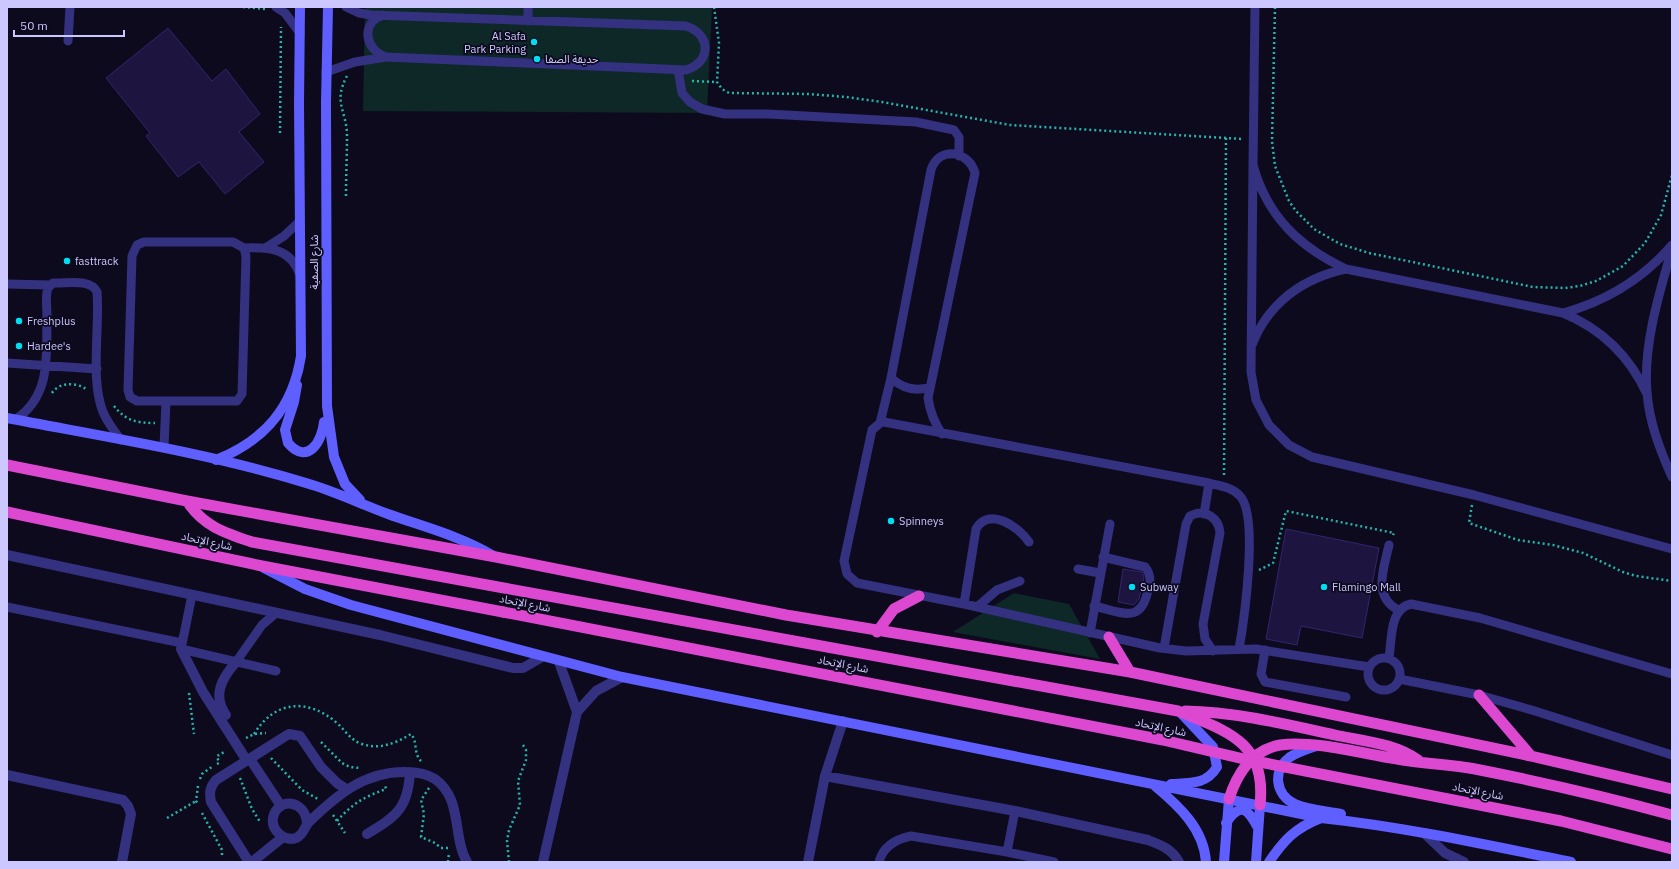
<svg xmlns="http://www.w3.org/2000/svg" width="1679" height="869" font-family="'IBM Plex Sans','Noto Sans Arabic',sans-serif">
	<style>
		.green { fill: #0d2827 }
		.building { fill: #1d1540; stroke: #32256e }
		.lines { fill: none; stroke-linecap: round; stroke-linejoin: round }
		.path { stroke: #24b6ab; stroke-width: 2.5; stroke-dasharray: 2 3; stroke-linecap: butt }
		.service { stroke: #333180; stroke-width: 9 }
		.minor { stroke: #333180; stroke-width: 10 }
		.secondary { stroke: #5f5eff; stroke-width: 10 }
		.trunk { stroke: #dc48d0; stroke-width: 11 }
		.trunk-bridge { stroke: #dc48d0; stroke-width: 11 }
		.poi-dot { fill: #00def2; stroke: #0d0a1e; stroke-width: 1.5 }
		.labels { text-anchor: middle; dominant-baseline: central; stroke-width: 3.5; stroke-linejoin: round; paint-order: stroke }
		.poi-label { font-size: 11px; fill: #ccc7ff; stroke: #0d0a1e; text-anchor: start }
		.street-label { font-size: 11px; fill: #ccc7ff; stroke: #0d0a1e }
	</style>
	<rect width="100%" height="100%" fill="#0d0a1e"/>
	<!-- green -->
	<path class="green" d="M 365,7 L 712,7 L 707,113 L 363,111 Z
		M 1014,593 L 1069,604 L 1100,659 L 953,632 Z"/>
	<!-- building -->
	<path class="building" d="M 168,28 L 212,81 L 226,69 L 260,114 L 239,132 L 264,162 L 225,194 L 199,162 L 178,177 L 146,136 L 150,133 L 106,78 Z
		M 1286,529 L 1379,548 L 1362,638 L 1301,626 L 1297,645 L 1266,639 Z
		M 1123,569 L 1142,572 L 1144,577 L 1139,599 L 1134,605 L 1118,602 Z"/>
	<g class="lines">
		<!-- path -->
		<path class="path" d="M 243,7 L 266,9
			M 714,7 L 719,43 L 717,82 L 722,89 L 729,93 L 809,94 L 846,97 L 882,102 L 1010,125 L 1243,139
			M 1275,7 L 1272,141 L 1275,166 L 1289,201 L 1296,211 L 1314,229 L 1340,244 L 1369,253 L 1533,287 L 1565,288 L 1580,286 L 1596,281 L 1623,266 L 1645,243 L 1661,215 L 1672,175
			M 692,81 L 717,82
			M 280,133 L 281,27
			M 346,196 C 346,175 347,154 347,134 C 346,110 333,102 347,76
			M 52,393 C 59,382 76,382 86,389
			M 114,406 C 126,421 137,423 155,423
			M 1224,475 L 1226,138
			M 1472,505 L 1469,523 L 1518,540 L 1553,545 L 1583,553 L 1623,572 L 1636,576 L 1672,581
			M 1259,570 L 1273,563 L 1286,511 L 1394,533 L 1393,535
			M 189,693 L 194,734
			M 254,734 C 275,700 308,698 337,723 C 346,731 350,740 362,744 C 380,750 396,743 411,734 C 418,742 413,753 421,761
			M 246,738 L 254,734 L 266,733
			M 321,742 L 342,763 L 350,767 L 360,768
			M 271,758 L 302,790 L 318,799
			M 217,764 L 219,763 L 217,756 L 226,751
			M 240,778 L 252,809 L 260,822
			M 200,779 L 202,774 L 213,766
			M 198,786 L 196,801 L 198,804
			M 429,788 L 421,800 L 424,814 L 421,837 L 435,843 L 441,848 L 450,848
			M 202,813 L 222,850 L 222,856
			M 333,815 L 345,833
			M 167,818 L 196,801
			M 337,821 C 353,803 364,797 386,789 L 385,785
			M 448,862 L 449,853
			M 509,862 L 507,841 L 509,830 L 520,805 L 518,781 L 526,760 L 526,750 L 523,745"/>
		<!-- service -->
		<path class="service" d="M 276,7 L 285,13 L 300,33
			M 1255,7 L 1253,165 C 1267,216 1299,247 1346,269 L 1563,313 C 1602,329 1629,355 1647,394
			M 383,15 C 360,23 365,50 386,57
			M 528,21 L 528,7
			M 68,41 L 70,7
			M 678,70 L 682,93 L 690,102 L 702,109 L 725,114 L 768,114 L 916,122 L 954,130 L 959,137 L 959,156
			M 326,72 L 355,62 L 386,57 L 686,70 C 712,62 711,34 686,26 L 371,15 L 359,13 L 346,7
			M 1253,165 L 1251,372 L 1256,400 L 1269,425 L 1289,445 L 1312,457 L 1474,495 L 1672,549
			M 144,242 L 233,242 L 244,248 L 246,256 L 242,394 L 237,401 L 137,401 L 130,397 L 128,390 L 132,256 L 137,245 Z
			M 267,247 L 284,236 L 300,221
			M 244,248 C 269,247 291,248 300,275
			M 1672,249 C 1659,294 1643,345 1647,392 C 1649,422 1660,450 1672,477
			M 7,284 L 50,285
			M 1563,313 C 1607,301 1642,280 1672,245
			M 1252,345 C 1268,303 1303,278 1346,269
			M 7,363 L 97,369
			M 891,378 C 902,388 915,392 930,387
			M 16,419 C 52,395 46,354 47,316 C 47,307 45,296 48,288 L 53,283 L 57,283 C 69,283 91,279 97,292 C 100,326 90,381 103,412 C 107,422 114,431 121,440
			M 880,423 L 891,378 L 931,170 C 939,145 969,151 975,173 L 928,398 C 930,411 935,424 942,434
			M 164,447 L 166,401
			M 1204,514 L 1209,483
			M 1389,545 C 1384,568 1372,596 1398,610
			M 1078,569 L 1100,573
			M 192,595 L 181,649 L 276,671
			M 964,604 L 976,529 C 989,506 1019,527 1029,542
			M 1094,606 C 1121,612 1141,625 1148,590 C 1151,581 1151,574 1145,567 L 1103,557
			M 7,607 L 182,643
			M 977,607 L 997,590 L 1020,581
			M 1090,633 L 1110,524
			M 1164,648 L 1186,524 L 1190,516 C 1205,508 1219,518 1220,533 L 1203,624 L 1205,639 L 1213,651
			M 1239,649 C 1244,621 1259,516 1240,496 C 1232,487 1220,486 1209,483 L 884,422 L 880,423 L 872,430 L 844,561 L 847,574 L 857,583 L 964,604 L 1160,648 L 1186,651 L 1256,649 L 1369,667
			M 1265,650 L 1261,674 L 1265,682 L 1346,697
			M1368 674a16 16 0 1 1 32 0a16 16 0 1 1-32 0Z
			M 1389,658 C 1392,640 1389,609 1411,604 L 1480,618 L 1672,674
			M 236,662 L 262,625 L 276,613
			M 1399,679 L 1479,695 L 1535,711 L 1672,755
			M 1007,852 L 1015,811
			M 879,862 C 883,846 897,839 911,836 L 1007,852 L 1054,862"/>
		<!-- minor -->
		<path class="minor" d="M 7,555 L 380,635 L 513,668 L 523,668 L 542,657
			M 181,649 L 203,692 L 247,761
			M 559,662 L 577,712
			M 226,715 C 212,695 222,678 236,662
			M 250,759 L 281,806
			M 7,775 L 123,800 L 128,806 L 131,814 L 122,862
			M 825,776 L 1015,811 L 1148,840 C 1161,845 1172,849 1179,862
			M 307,824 C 306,799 277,797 273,818 C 271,830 284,842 296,838 C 304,835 304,827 309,822 C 337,795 365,771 406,772 C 415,772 427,774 435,779 C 463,799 452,836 467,862
			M 1424,833 L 1445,853 L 1464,862
			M 367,834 C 397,816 408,808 410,772
			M 249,862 L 211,802 C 209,792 210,787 216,780 L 284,737 L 289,734 L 300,736 L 321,767 L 337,783 L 346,789
			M 252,862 L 283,837
			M 543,862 L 577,712 L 596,691 L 622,677
			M 808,862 L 825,776 L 843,721"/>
		<!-- secondary -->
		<path class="secondary" d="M 328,7 L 326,102 L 327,406 L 334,457 L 345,484 L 360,500
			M 297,385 L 294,402 L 285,430 L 288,443 C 308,466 322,441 324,422
			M 7,418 C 106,437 209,453 306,483 C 334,491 361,504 388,514 C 424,527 460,536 492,555
			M 216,460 C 264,441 293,408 301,356 L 299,103 L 300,7
			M 264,568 L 305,589 L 351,605 L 622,677 L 1321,818 C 1405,827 1488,845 1571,862
			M 1316,746 C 1308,749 1298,752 1290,757 C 1272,770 1275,795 1295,804 C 1309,810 1326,811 1341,814
			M 1171,784 C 1190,783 1206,785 1217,767 L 1213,747 L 1181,713
			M 1155,786 C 1179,806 1204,829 1206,862
			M 1226,823 C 1241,801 1248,809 1258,828
			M 1224,862 L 1229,799
			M 1256,862 L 1260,805
			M 1269,862 C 1284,840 1295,828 1321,818"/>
		<!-- trunk -->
		<path class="trunk" d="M 7,465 L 187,501 L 496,557 L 786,615 L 1130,672 L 1531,756 L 1672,789
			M 187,501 C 203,526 225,533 252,542 L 1178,711 C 1226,731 1267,741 1260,805
			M 7,512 L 262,566 L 503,612
			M 877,632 L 894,609 L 919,596
			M 1109,637 L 1130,672
			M 1479,695 L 1531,756
			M 1185,711 C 1236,712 1285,724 1335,735 C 1363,741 1394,743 1418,760
			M 1229,799 C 1237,774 1252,750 1280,745 C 1313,740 1364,754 1397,759 C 1423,764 1449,764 1475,769 C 1541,782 1607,797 1672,815"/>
		<!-- trunk-bridge -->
		<path class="trunk-bridge" d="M 503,612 L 1163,740 L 1244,759 L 1561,821 L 1672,849"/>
	</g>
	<!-- markers -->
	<g class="poi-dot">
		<circle cx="534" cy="42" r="4"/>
		<circle cx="537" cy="59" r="4"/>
		<circle cx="67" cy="261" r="4"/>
		<circle cx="19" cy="321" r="4"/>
		<circle cx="19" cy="346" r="4"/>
		<circle cx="891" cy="521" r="4"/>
		<circle cx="1132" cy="587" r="4"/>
		<circle cx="1324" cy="587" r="4"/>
	</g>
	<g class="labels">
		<!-- poi labels -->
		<g class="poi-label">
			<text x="526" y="36" text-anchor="end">Al Safa<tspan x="526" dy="13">Park Parking</tspan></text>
			<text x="545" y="59">حديقة الصفا</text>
			<text x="75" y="261">fasttrack</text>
			<text x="27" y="321">Freshplus</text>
			<text x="27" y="346">Hardee's</text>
			<text x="899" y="521">Spinneys</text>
			<text x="1140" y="587">Subway</text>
			<text x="1332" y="587">Flamingo Mall</text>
		</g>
		<!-- street labels -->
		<g class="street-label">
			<text transform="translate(314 262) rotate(-90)">شارع الصفية</text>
			<text transform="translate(207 541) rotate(12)">شارع الإتحاد</text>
			<text transform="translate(525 603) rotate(11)">شارع الإتحاد</text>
			<text transform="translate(843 664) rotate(11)">شارع الإتحاد</text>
			<text transform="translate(1161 727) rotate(12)">شارع الإتحاد</text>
			<text transform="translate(1478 791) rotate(11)">شارع الإتحاد</text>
		</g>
	</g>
	<!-- border -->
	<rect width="1679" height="869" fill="none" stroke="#ccc7ff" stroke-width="16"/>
	<!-- scale -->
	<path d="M14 30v6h110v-6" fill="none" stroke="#ccc7ff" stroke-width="2"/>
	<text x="20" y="30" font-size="12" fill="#ccc7ff" stroke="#0d0a1e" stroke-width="3" paint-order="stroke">50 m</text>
</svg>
